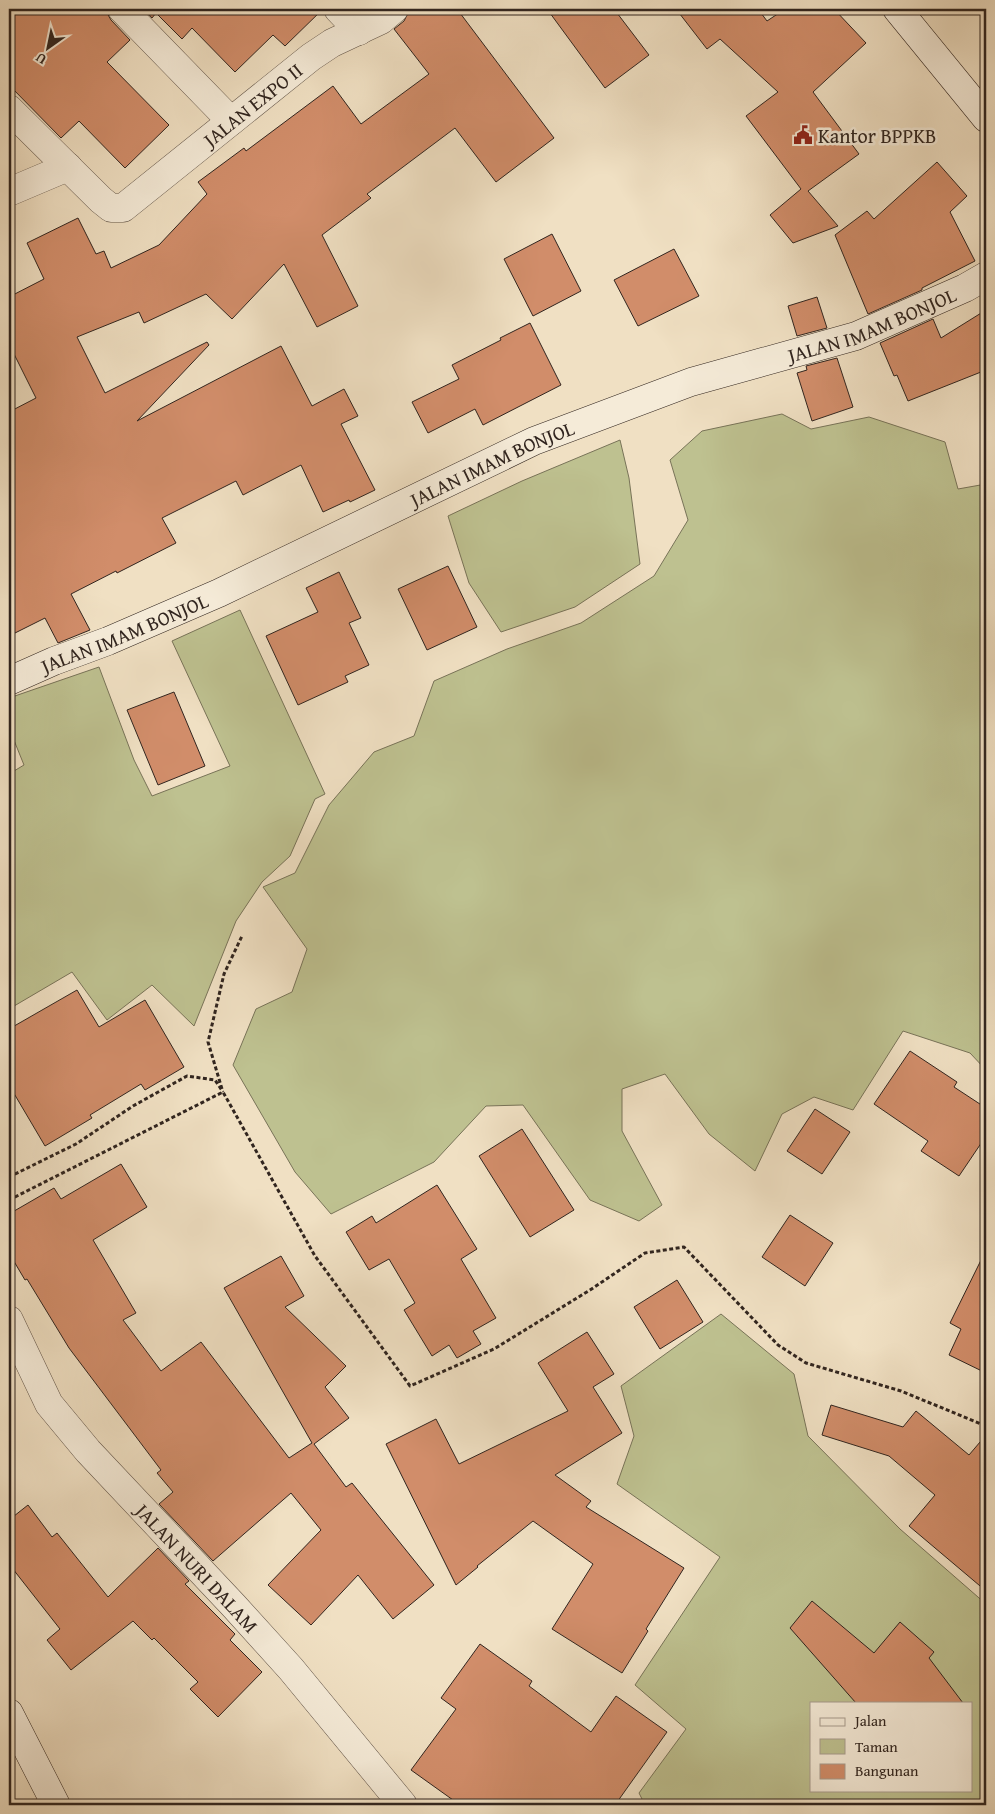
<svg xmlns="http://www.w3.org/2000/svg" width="995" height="1814" font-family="'Gentium Book Plus',serif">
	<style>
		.green { fill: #bec190; stroke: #787358; fill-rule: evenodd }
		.building { fill: #d18d6a; stroke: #31251f }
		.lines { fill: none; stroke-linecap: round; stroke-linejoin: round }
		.street-casing { stroke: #615448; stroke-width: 29 }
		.secondary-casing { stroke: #31251f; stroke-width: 29 }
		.path { stroke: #31251f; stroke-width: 3; stroke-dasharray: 4 2.5; stroke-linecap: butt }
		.street { stroke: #f5ebd8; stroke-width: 28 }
		.secondary { stroke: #f5ebd8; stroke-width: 28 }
		.labels { text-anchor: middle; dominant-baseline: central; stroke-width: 5; stroke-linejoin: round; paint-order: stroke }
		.street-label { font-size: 20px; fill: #31251f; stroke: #f5ebd8 }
		.poi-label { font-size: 20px; fill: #31251f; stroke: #f5ebd8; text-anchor: start }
	</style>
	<rect width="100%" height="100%" fill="#f0e0c3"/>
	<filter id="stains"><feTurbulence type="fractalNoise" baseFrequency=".004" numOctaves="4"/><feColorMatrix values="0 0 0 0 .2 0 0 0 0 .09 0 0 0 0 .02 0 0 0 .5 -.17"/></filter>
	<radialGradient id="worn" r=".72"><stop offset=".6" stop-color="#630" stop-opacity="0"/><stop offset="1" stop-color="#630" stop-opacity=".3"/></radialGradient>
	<!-- green -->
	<path class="green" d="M 782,414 L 811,429 L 869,417 L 945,442 L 958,489 L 986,484 L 986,1070 L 970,1053 L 903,1031 L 853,1110 L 814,1097 L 782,1114 L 755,1171 L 709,1134 L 665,1074 L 622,1089 L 622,1131 L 662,1205 L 639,1221 L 590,1200 L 523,1105 L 486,1106 L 434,1162 L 331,1214 L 295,1172 L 233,1065 L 256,1009 L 292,992 L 307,949 L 263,887 L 295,873 L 329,805 L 374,752 L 414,736 L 434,681 L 507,649 L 581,623 L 654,576 L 688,520 L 670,460 L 702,431 Z
		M 620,440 L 629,478 L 640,564 L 575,607 L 501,632 L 469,583 L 448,516 L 522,481 Z
		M 240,610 L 325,794 L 315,799 L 290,856 L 262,882 L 236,921 L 194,1026 L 152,985 L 107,1020 L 72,972 L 9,1009 L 9,774 L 24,765 L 9,728 L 9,698 L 99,667 L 134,760 L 152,796 L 230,766 L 172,641 Z
		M 721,1314 L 794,1374 L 808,1436 L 900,1529 L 986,1604 L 986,1805 L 645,1805 L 639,1793 L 686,1729 L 635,1685 L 720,1557 L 617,1484 L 634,1436 L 621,1386 ZM 811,1703 L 971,1703 L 971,1790 L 811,1790 Z"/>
	<!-- building -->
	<path class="building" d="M 9,9 L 107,9 L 107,13 L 111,20 L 130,40 L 107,62 L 169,125 L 125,168 L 79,121 L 61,138 L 9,85 Z
		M 144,9 L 323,9 L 285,46 L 273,35 L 235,72 L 192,28 L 182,39 L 156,13 L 152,18 Z
		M 412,9 L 457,9 L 554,138 L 496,182 L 455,128 L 367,194 L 371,198 L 322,235 L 358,306 L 317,327 L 284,264 L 232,319 L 206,294 L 144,323 L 139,312 L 77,337 L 105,393 L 207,342 L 209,345 L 137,421 L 281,346 L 312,406 L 344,389 L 358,416 L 341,424 L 375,490 L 350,502 L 349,500 L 323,512 L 301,465 L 243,495 L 236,481 L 162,518 L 176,543 L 117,573 L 116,571 L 71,594 L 90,630 L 58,643 L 45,618 L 9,636 L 9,412 L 36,398 L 9,344 L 9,297 L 44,279 L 27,243 L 78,218 L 96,254 L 104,251 L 111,268 L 159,245 L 207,194 L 198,182 L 244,148 L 246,151 L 333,86 L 361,124 L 429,74 L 394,29 L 404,21 L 409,11 Z
		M 547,9 L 614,9 L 649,55 L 605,88 Z
		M 676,9 L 758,9 L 767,21 L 785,9 L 834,9 L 866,43 L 813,92 L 859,154 L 808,191 L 838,226 L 793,243 L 770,215 L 801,189 L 746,116 L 778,92 L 720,39 L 707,49 Z
		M 937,162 L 967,196 L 950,212 L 975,261 L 922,288 L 922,290 L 868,314 L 835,235 L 867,211 L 874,219 Z
		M 552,234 L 581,291 L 533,316 L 504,259 Z
		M 674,249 L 699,296 L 638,326 L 614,280 Z
		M 817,297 L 827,328 L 797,336 L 788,306 Z
		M 986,310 L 986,370 L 908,401 L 897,375 L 894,376 L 880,343 L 933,319 L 941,338 Z
		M 530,323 L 561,385 L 483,425 L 475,409 L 428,433 L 412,402 L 459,379 L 452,365 L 501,340 L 500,338 Z
		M 837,358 L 853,407 L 812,421 L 797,373 L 807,370 L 806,366 Z
		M 448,566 L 477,627 L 427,650 L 398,589 Z
		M 339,572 L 361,618 L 349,623 L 369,665 L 345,676 L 348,682 L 298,705 L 266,636 L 318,612 L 306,588 Z
		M 174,692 L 205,766 L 158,785 L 127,710 Z
		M 77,990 L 99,1027 L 145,1000 L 184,1067 L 145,1090 L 141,1084 L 90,1115 L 92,1118 L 45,1146 L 9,1085 L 9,1029 Z
		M 910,1051 L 957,1082 L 954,1087 L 986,1108 L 986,1136 L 959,1176 L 921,1151 L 928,1141 L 874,1104 Z
		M 815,1109 L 850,1132 L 822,1174 L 787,1151 Z
		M 522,1129 L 574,1210 L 530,1237 L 479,1156 Z
		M 121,1164 L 147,1207 L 93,1240 L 136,1313 L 123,1320 L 161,1371 L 201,1342 L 289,1458 L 312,1443 L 224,1288 L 281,1256 L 304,1296 L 285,1307 L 346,1366 L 325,1387 L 349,1418 L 314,1444 L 346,1487 L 352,1483 L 434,1585 L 393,1619 L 358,1575 L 311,1625 L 268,1585 L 321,1530 L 291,1493 L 213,1561 L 159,1504 L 173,1492 L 157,1473 L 161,1470 L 69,1348 L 27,1279 L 25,1280 L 9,1253 L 9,1214 L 54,1188 L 61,1199 Z
		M 437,1185 L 477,1249 L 461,1259 L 496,1318 L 473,1331 L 481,1344 L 457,1358 L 449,1345 L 432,1356 L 404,1310 L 415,1303 L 389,1259 L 369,1270 L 346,1232 L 372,1216 L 376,1223 Z
		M 790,1215 L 833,1243 L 805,1286 L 762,1257 Z
		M 986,1250 L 986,1373 L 949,1355 L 961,1329 L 950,1323 Z
		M 677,1280 L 703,1322 L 660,1349 L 634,1307 Z
		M 587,1332 L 614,1374 L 593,1387 L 622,1433 L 555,1475 L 591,1501 L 586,1507 L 684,1568 L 646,1629 L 648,1631 L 622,1673 L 552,1629 L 593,1564 L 533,1521 L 477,1566 L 478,1567 L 456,1585 L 386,1444 L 436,1419 L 459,1464 L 568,1411 L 538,1363 Z
		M 831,1405 L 903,1427 L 916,1411 L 969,1455 L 986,1435 L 986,1591 L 909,1526 L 935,1495 L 889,1456 L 822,1435 Z
		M 28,1505 L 52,1537 L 57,1533 L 108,1597 L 158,1548 L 189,1581 L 185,1584 L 235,1634 L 230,1640 L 262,1672 L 218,1717 L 190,1689 L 198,1682 L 154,1638 L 152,1640 L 133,1621 L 71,1670 L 47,1640 L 60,1629 L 9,1564 L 9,1520 Z
		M 812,1601 L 874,1653 L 900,1622 L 934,1652 L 929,1658 L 963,1703 L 856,1703 L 790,1628 Z
		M 480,1644 L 532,1681 L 529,1686 L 591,1732 L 616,1696 L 667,1732 L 615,1805 L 460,1805 L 411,1770 L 456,1709 L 441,1698 Z"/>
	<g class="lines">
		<!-- street casing -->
		<g class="street-casing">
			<g id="street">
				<path d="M 122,9 L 231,121"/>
				<path d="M 338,9 L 359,31"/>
				<path id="s1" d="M 9,109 L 101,200 L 111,208 L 123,208 L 311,57 L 332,43 L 381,20 L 394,9"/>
				<path d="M 9,192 L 68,167"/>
				<path id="s2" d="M 9,1320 L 49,1404 L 88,1451 L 234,1606 L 291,1669 L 403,1805"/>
			</g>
		</g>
		<!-- secondary casing -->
		<g class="secondary-casing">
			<g id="secondary">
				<path d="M 897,9 L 986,118"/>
				<path id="s3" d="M 9,681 L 54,661 L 108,641 L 219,593 L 534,441 L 691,382 L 856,336 L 965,288 L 986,276"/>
				<path d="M 9,1713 L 56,1805"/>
			</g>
		</g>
		<!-- path -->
		<path class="path" d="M 222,1089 L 208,1042 L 224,974 L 242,936
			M 9,1177 L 76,1144 L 133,1106 L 187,1076 L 215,1080 L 223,1092
			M 9,1200 L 223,1092 L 315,1256 L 410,1386 L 494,1349 L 590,1290 L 645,1253 L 684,1247 L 778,1345 L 806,1363 L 901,1391 L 986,1426"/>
		<!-- street -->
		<use href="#street" class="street"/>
		<!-- secondary -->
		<use href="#secondary" class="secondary"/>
	</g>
	<!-- icons -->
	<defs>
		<g id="civic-bare" transform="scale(1.5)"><path d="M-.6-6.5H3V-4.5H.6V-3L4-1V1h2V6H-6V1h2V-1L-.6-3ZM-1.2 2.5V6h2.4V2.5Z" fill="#8f2418" stroke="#f5ebd8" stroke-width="2.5" paint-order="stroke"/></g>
	</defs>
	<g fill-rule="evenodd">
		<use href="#civic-bare" x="803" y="135"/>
	</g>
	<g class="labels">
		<!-- street labels -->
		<g class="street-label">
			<text stroke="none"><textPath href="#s1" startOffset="320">JALAN EXPO II</textPath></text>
			<text stroke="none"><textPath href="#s3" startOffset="935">JALAN IMAM BONJOL</textPath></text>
			<text stroke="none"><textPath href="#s3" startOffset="530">JALAN IMAM BONJOL</textPath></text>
			<text stroke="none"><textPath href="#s3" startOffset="125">JALAN IMAM BONJOL</textPath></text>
			<text stroke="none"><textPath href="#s2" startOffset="314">JALAN NURI DALAM</textPath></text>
		</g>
		<!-- poi labels -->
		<g class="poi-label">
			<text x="818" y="135">Kantor BPPKB</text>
		</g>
	</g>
	<!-- margin -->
	<rect width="995" height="1814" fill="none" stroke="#f0e0c3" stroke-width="30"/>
	<rect x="10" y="10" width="975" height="1794" fill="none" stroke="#31251f" stroke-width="2.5"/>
	<rect x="15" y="15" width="965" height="1784" fill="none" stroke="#31251f"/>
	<!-- legend -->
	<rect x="810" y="1702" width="162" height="90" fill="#f5ebd8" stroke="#a79c8e"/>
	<rect x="820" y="1718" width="25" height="8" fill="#f5ebd8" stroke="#a79c8e"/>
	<text x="855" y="1726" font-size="15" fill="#31251f">Jalan</text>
	<rect x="820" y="1739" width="25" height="15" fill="#bec190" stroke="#a79c8e"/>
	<text x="855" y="1752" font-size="15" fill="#31251f">Taman</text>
	<rect x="820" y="1764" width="25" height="15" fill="#d18d6a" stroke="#a79c8e"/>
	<text x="855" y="1776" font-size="15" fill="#31251f">Bangunan</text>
	<!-- north arrow -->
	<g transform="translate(48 48) rotate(213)" stroke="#f5ebd8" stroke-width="4" paint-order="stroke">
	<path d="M0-4L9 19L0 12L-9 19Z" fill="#31251f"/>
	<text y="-8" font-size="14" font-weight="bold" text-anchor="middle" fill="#31251f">U</text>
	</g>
	<rect width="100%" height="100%" filter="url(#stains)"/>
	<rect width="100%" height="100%" fill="url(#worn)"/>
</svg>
